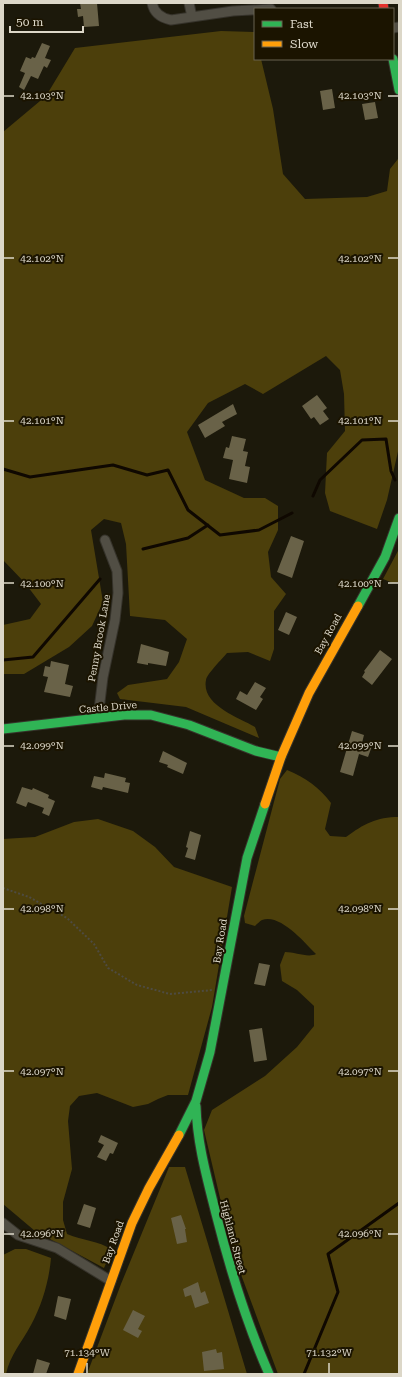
<svg xmlns="http://www.w3.org/2000/svg" width="402" height="1377" font-family="'Roboto Serif',serif">
	<style>
		.forest { fill: #4c3f0b }
		.lines { fill: none; stroke-linecap: round; stroke-linejoin: round }
		.stream { stroke: #0f0801; stroke-width: 3 }
		.building { fill: #696248 }
		.street-casing { stroke: #36332b; stroke-width: 11 }
		.fast-casing { stroke: #36332b; stroke-width: 11 }
		.slow-casing { stroke: #36332b; stroke-width: 11 }
		.jam-casing { stroke: #36332b; stroke-width: 11 }
		.path { stroke: #4e4b41; stroke-width: 2; stroke-dasharray: 2 2; stroke-linecap: butt }
		.street { stroke: #514e44; stroke-width: 9 }
		.fast { stroke: #30b455; stroke-width: 9 }
		.slow { stroke: #ff9f0a; stroke-width: 9 }
		.jam { stroke: #e5322d; stroke-width: 9 }
		.ticks { fill: none; stroke: #dcd7c8; stroke-width: 1.5 }
		.labels { text-anchor: middle; dominant-baseline: central; stroke-width: 4; stroke-linejoin: round; paint-order: stroke }
		.street-label { font-size: 10px; fill: #dcd7c8; stroke: #1b1400 }
		.ticks-label { font-size: 10px; text-anchor: middle; fill: #dcd7c8; stroke: #1b1400; stroke-width: 4; stroke-linejoin: round; paint-order: stroke }
	</style>
	<rect width="100%" height="100%" fill="#1c190b"/>
	<!-- forest -->
	<path class="forest" d="M 221,31 L 254,32 L 255,59 L 261,59 L 273,109 L 283,174 L 305,199 L 367,197 L 387,191 L 390,169 L 398,159 L 399,165 L 399,447 L 387,500 L 377,529 L 330,511 L 325,493 L 327,453 L 345,431 L 344,394 L 340,370 L 326,356 L 263,394 L 245,384 L 208,403 L 187,432 L 205,480 L 244,498 L 265,498 L 278,506 L 278,530 L 268,552 L 271,577 L 286,594 L 274,611 L 274,649 L 270,661 L 248,652 L 227,653 C 222,659 207,674 206,680 C 201,705 238,717 255,727 L 259,738 L 186,707 L 120,699 L 117,693 L 128,685 L 167,679 L 179,662 L 187,639 L 165,620 L 130,616 L 126,544 L 121,523 L 104,519 L 91,530 L 103,602 L 92,626 L 69,647 L 24,674 L 3,674 L 3,625 L 30,619 L 41,604 L 25,583 L 3,560 L 3,132 L 46,96 L 75,48 Z
		M 399,549 L 399,582 L 393,583 L 383,579 Z
		M 287,770 C 306,778 319,787 331,803 L 325,829 L 330,836 L 346,837 C 364,824 376,817 399,817 L 399,1374 L 278,1374 L 233,1253 L 204,1130 L 212,1110 L 265,1076 L 297,1047 L 314,1026 L 314,1006 L 297,990 L 282,981 L 280,965 L 285,952 C 295,952 308,958 316,954 C 305,943 280,913 262,920 C 260,921 257,924 255,926 L 245,923 L 244,916 L 280,779 Z
		M 98,819 L 133,831 L 155,847 L 174,867 L 232,887 L 212,1007 L 188,1095 L 168,1095 L 158,1099 L 148,1104 L 133,1107 L 97,1093 L 79,1096 L 70,1106 L 68,1121 L 72,1169 L 63,1202 L 63,1220 L 67,1234 C 83,1241 98,1240 112,1250 L 104,1268 L 35,1231 L 3,1204 L 3,839 L 35,837 L 74,822 Z
		M 169,1167 L 185,1167 L 247,1374 L 87,1374 L 121,1284 Z
		M 15,1249 L 26,1249 L 51,1258 C 49,1281 42,1305 31,1325 C 22,1342 10,1355 6,1374 L 3,1374 L 3,1255 Z"/>
	<g class="lines">
		<!-- stream -->
		<path class="stream" d="M 3,469 L 30,477 L 113,465 L 147,475 L 168,470 L 188,510 L 220,535 L 259,530 L 292,513
			M 313,496 L 320,480 L 362,440 L 386,439 L 391,471 L 395,480
			M 143,549 L 188,538 L 208,525
			M 3,660 L 33,657 L 100,579
			M 304,1374 L 338,1292 L 328,1254 L 399,1203"/>
	</g>
	<!-- building -->
	<path class="building" d="M 80,3 L 97,3 L 99,26 L 84,27 L 83,16 L 78,17 L 77,9 L 81,9 Z
		M 42,43 L 50,46 L 45,58 L 51,60 L 47,68 L 44,66 L 38,79 L 31,76 L 24,90 L 19,87 L 25,73 L 20,71 L 26,57 L 31,59 L 32,57 L 35,58 Z
		M 332,89 L 335,108 L 323,110 L 320,91 Z
		M 375,102 L 378,118 L 365,120 L 362,104 Z
		M 317,395 L 327,408 L 323,411 L 329,419 L 320,425 L 314,417 L 311,419 L 302,406 Z
		M 233,404 L 237,414 L 222,422 L 225,426 L 205,438 L 198,425 Z
		M 232,436 L 246,439 L 243,451 L 248,452 L 245,466 L 250,467 L 247,483 L 229,479 L 233,460 L 223,458 L 226,447 L 229,448 Z
		M 291,536 L 304,541 L 292,578 L 277,572 Z
		M 286,612 L 297,617 L 289,635 L 278,630 Z
		M 141,644 L 169,652 L 166,666 L 148,663 L 148,665 L 137,663 Z
		M 380,650 L 392,659 L 372,685 L 362,677 L 365,672 L 364,671 Z
		M 51,661 L 69,665 L 65,684 L 73,686 L 70,697 L 44,692 L 48,677 L 43,676 L 45,666 L 50,667 Z
		M 255,682 L 266,688 L 260,697 L 263,699 L 256,710 L 236,699 L 240,691 L 247,695 Z
		M 352,731 L 364,735 L 362,743 L 372,746 L 368,757 L 359,754 L 353,776 L 340,772 Z
		M 163,751 L 187,763 L 183,774 L 167,767 L 168,765 L 159,762 Z
		M 105,773 L 126,778 L 125,782 L 130,783 L 128,793 L 103,787 L 102,790 L 91,787 L 94,776 L 104,778 Z
		M 22,787 L 32,790 L 33,788 L 49,795 L 48,798 L 55,801 L 49,816 L 42,813 L 44,808 L 28,802 L 26,807 L 16,803 Z
		M 190,831 L 201,835 L 195,860 L 185,857 L 188,848 L 186,847 Z
		M 259,963 L 270,965 L 265,986 L 254,984 Z
		M 262,1028 L 267,1060 L 254,1062 L 249,1030 Z
		M 101,1135 L 118,1143 L 113,1154 L 110,1153 L 106,1161 L 97,1157 L 104,1145 L 98,1142 Z
		M 84,1204 L 96,1208 L 90,1228 L 77,1224 Z
		M 181,1215 L 186,1229 L 185,1229 L 187,1242 L 177,1244 L 171,1218 Z
		M 198,1282 L 201,1293 L 205,1291 L 209,1303 L 195,1308 L 191,1295 L 185,1297 L 183,1289 Z
		M 58,1296 L 71,1299 L 66,1320 L 54,1316 Z
		M 133,1310 L 145,1316 L 138,1329 L 142,1331 L 138,1338 L 123,1330 Z
		M 216,1349 L 217,1353 L 222,1352 L 224,1369 L 204,1371 L 202,1352 Z
		M 37,1359 L 50,1363 L 46,1374 L 33,1374 Z"/>
	<g class="lines">
		<!-- street casing -->
		<g class="street-casing">
			<path id="street" d="M 152,3 C 154,13 161,18 171,20 L 233,11 L 271,9
				M 189,3 L 192,17
				M 393,28 L 399,27
				M 98,718 L 103,677 L 115,620 L 118,593 L 117,571 L 105,540
				M 3,1223 L 18,1235 L 57,1248 L 111,1281"/>
		</g>
		<!-- fast casing -->
		<g class="fast-casing">
			<path id="fast" d="M 393,59 L 399,90
				M 358,606 L 385,557 L 399,518
				M 3,729 L 124,715 L 151,715 L 189,725 L 256,751 L 281,757
				M 196,1106 C 197,1143 207,1178 216,1214 C 230,1269 246,1322 269,1374
				M 179,1135 L 196,1101 L 210,1052 L 247,858 L 265,804"/>
		</g>
		<!-- slow casing -->
		<g class="slow-casing">
			<path id="slow" d="M 265,804 L 281,757 L 309,693 L 358,606
				M 78,1374 L 132,1223 L 149,1188 L 179,1135"/>
		</g>
		<!-- jam casing -->
		<g class="jam-casing">
			<path id="jam" d="M 383,3 L 384,9"/>
		</g>
		<!-- path -->
		<path class="path" d="M 3,888 L 29,897 L 67,918 L 94,944 L 108,968 L 137,985 L 170,994 L 213,990"/>
		<!-- street -->
		<use href="#street" class="street"/>
		<!-- fast -->
		<use href="#fast" class="fast"/>
		<!-- slow -->
		<use href="#slow" class="slow"/>
		<!-- jam -->
		<use href="#jam" class="jam"/>
	</g>
	<!-- ticks -->
	<path class="ticks" d="M 4,96 L 14,96M 388,96 L 398,96M 4,258 L 14,258M 388,258 L 398,258M 4,421 L 14,421M 388,421 L 398,421M 4,583 L 14,583M 388,583 L 398,583M 4,746 L 14,746M 388,746 L 398,746M 4,909 L 14,909M 388,909 L 398,909M 4,1071 L 14,1071M 388,1071 L 398,1071M 4,1234 L 14,1234M 388,1234 L 398,1234M 87,1363 L 87,1373M 329,1363 L 329,1373"/>
	<g class="labels">
		<!-- street labels -->
		<g class="street-label">
			<text transform="translate(328 634) rotate(-61)">Bay Road</text>
			<text transform="translate(99 638) rotate(-80)">Penny Brook Lane</text>
			<text transform="translate(108 707) rotate(-5)">Castle Drive</text>
			<text transform="translate(220 941) rotate(-81)">Bay Road</text>
			<text transform="translate(233 1237) rotate(75)">Highland Street</text>
			<text transform="translate(113 1242) rotate(-70)">Bay Road</text>
		</g>
	</g>
	<g class="ticks-label">
		<text x="42" y="99">42.103°N</text>
		<text x="360" y="99">42.103°N</text>
		<text x="42" y="262">42.102°N</text>
		<text x="360" y="262">42.102°N</text>
		<text x="42" y="424">42.101°N</text>
		<text x="360" y="424">42.101°N</text>
		<text x="42" y="587">42.100°N</text>
		<text x="360" y="587">42.100°N</text>
		<text x="42" y="749">42.099°N</text>
		<text x="360" y="749">42.099°N</text>
		<text x="42" y="912">42.098°N</text>
		<text x="360" y="912">42.098°N</text>
		<text x="42" y="1075">42.097°N</text>
		<text x="360" y="1075">42.097°N</text>
		<text x="42" y="1237">42.096°N</text>
		<text x="360" y="1237">42.096°N</text>
		<text x="87" y="1356">71.134°W</text>
		<text x="329" y="1356">71.132°W</text>
	</g>
	<!-- border -->
	<rect width="402" height="1377" fill="none" stroke="#dcd7c8" stroke-width="8"/>
	<!-- legend -->
	<rect x="254" y="8" width="140" height="52" fill="#1b1400" stroke="#686250"/>
	<rect x="262" y="21" width="20" height="6" fill="#30b455" stroke="#686250"/>
	<text x="290" y="28" font-size="12" fill="#dcd7c8">Fast</text>
	<rect x="262" y="41" width="20" height="6" fill="#ff9f0a" stroke="#686250"/>
	<text x="290" y="48" font-size="12" fill="#dcd7c8">Slow</text>
	<!-- scale -->
	<path d="M10 26v6h73v-6" fill="none" stroke="#dcd7c8" stroke-width="2"/>
	<text x="16" y="26" font-size="12" fill="#dcd7c8" stroke="#1b1400" stroke-width="3" paint-order="stroke">50 m</text>
</svg>
